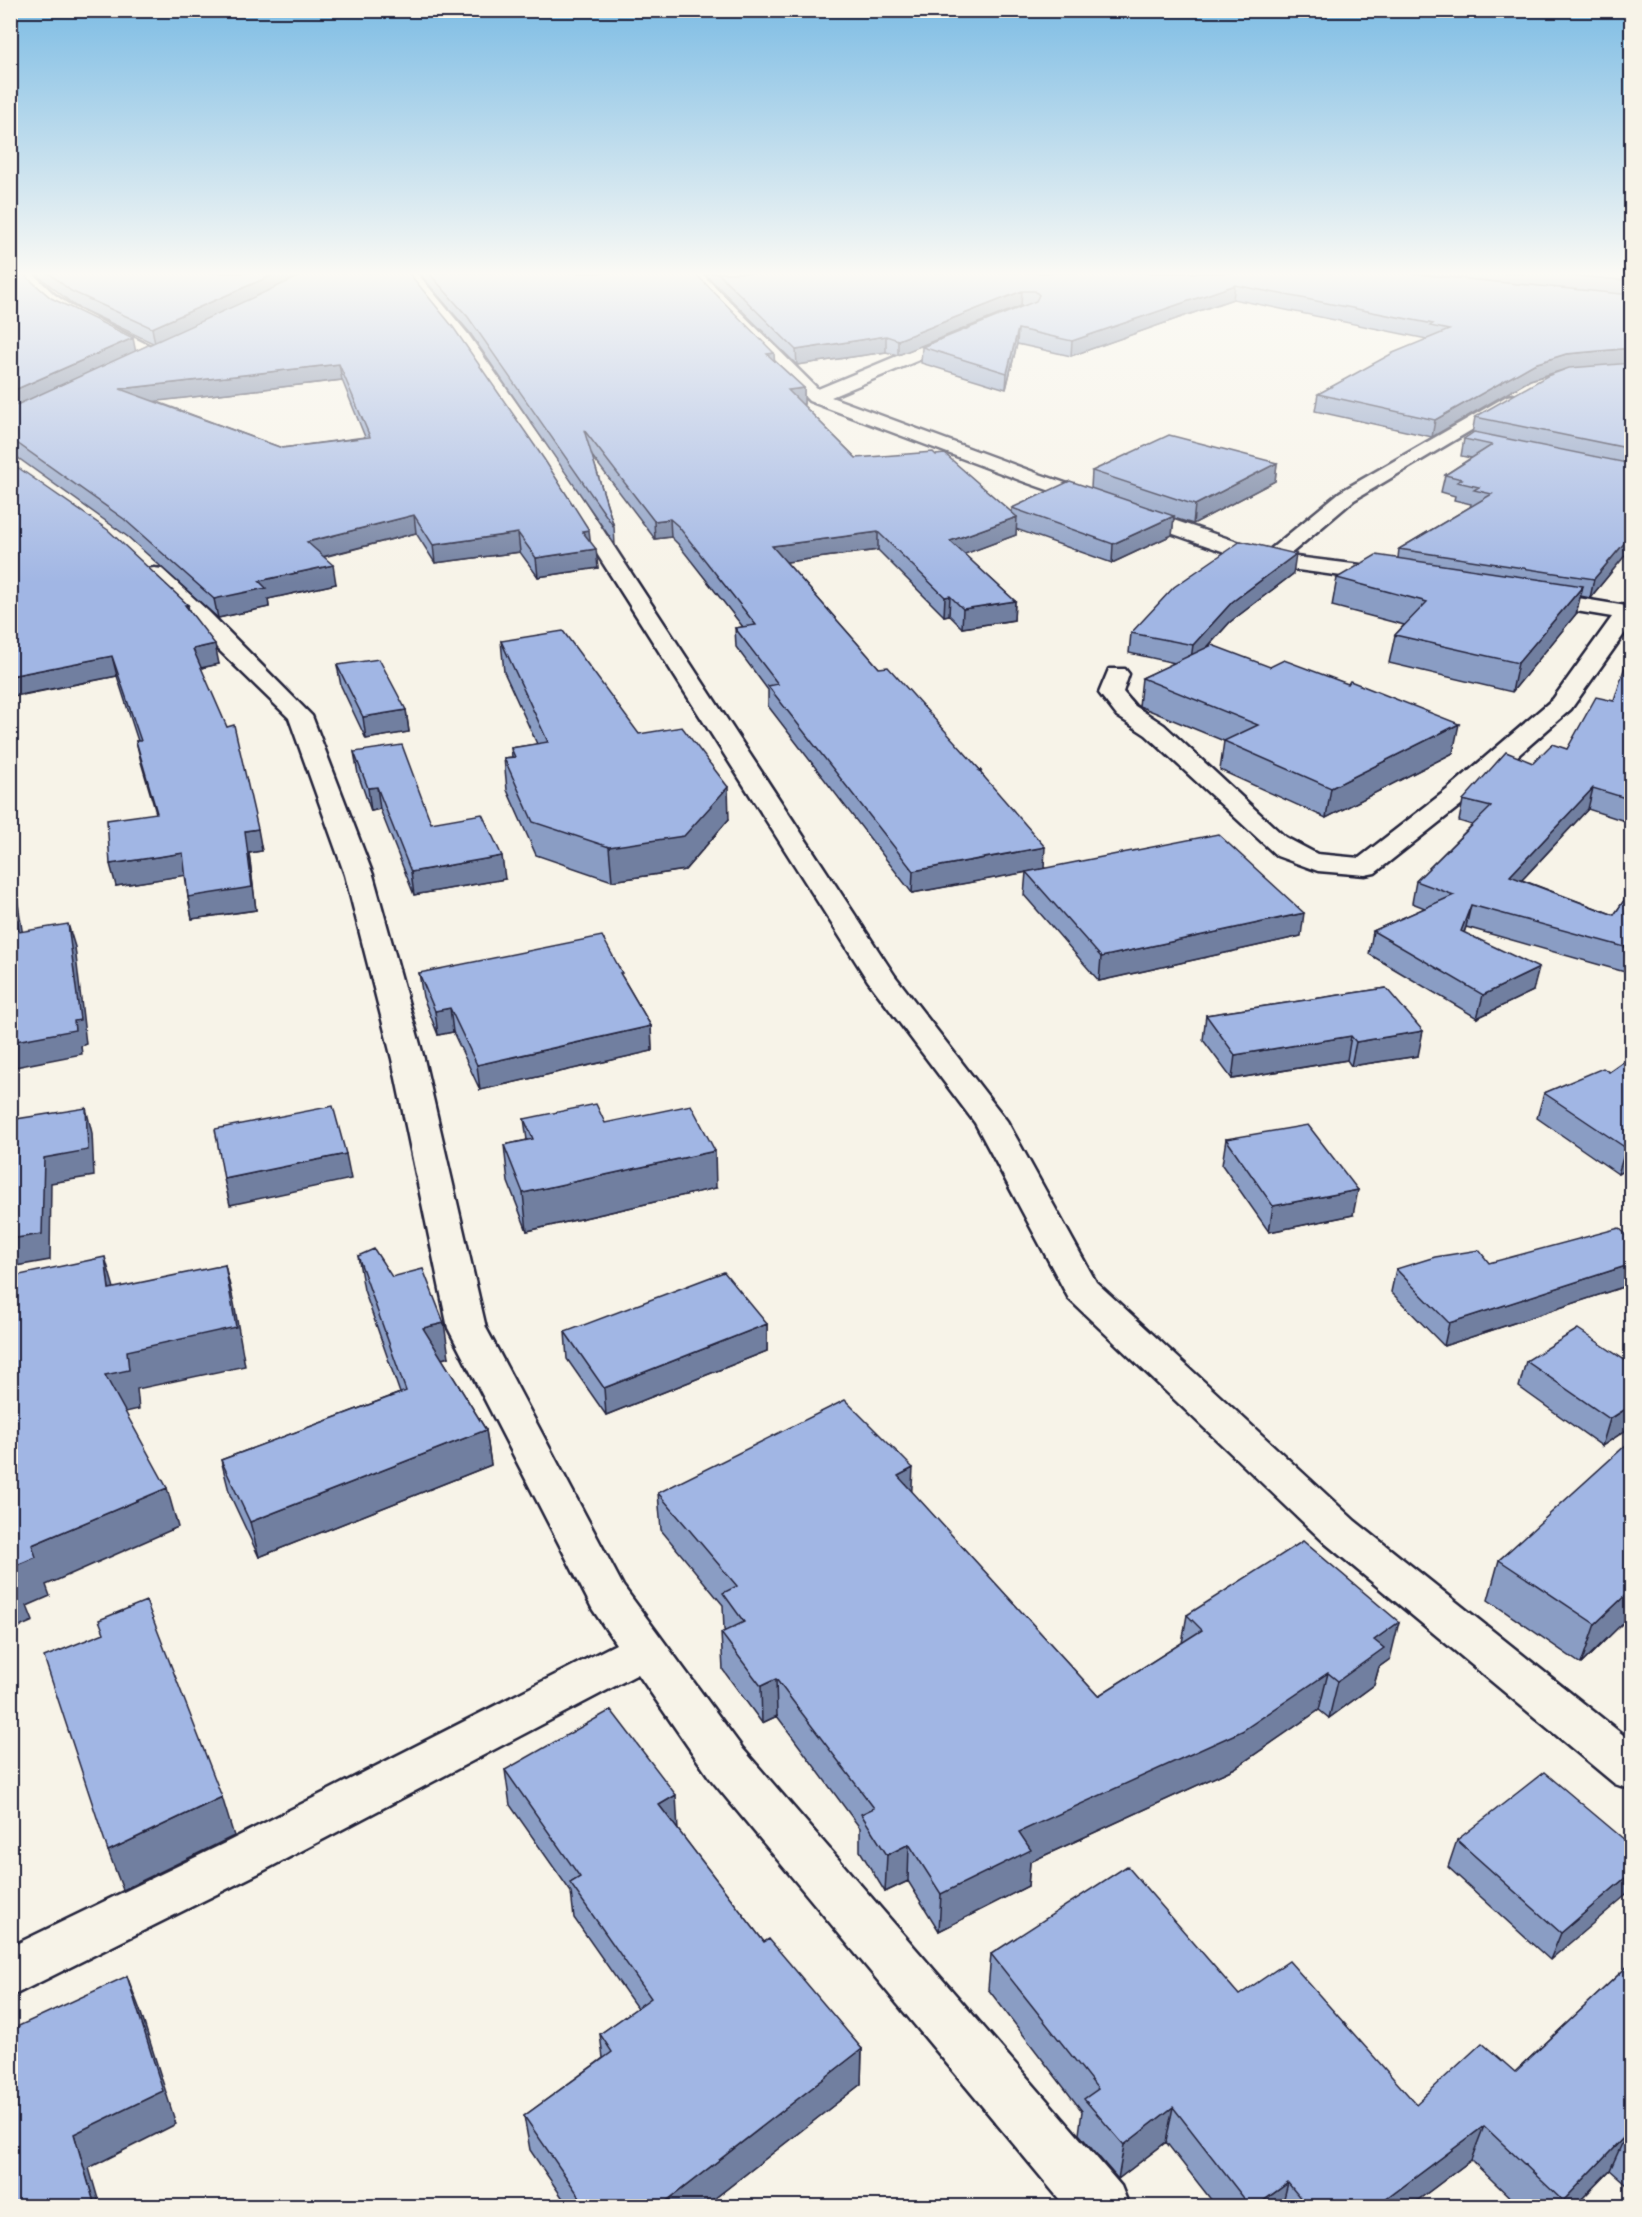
<svg xmlns="http://www.w3.org/2000/svg" width="1642" height="2217" font-family="Itim,sans-serif">
	<style>
		.lines { fill: none; stroke-linecap: round; stroke-linejoin: round }
		.minor-casing { stroke: #22223b; stroke-width: 5 }
		.minor { fill: #f7f3e8; fill-rule: evenodd }
		.wall { fill: #8a9dc4; stroke: #22223b; stroke-width: 1.5; fill-rule: evenodd }
		.shaded-wall { fill: #717fa0; stroke: #22223b; stroke-width: 1.5 }
		.building { fill: #a1b6e4; stroke: #22223b; stroke-width: 1.5; fill-rule: evenodd }
	</style>
	<rect width="100%" height="100%" fill="#f7f3e8"/>
	<filter id="ink" filterUnits="userSpaceOnUse"><feTurbulence type="fractalNoise" baseFrequency=".0167" numOctaves="2"/><feDisplacementMap in="SourceGraphic" scale="12" xChannelSelector="R" yChannelSelector="G"/><feConvolveMatrix kernelMatrix="1 2 1 2 8 2 1 2 1" color-interpolation-filters="sRGB"/></filter>
	<g filter="url(#ink)">
		<g class="lines">
			<!-- minor casing -->
			<g class="minor-casing">
				<path id="minor" d="M 17,273 L 32,273 L 55,295 L 71,306 L 162,352 L 154,357 L 148,356 C 104,336 42,316 17,273 Z
					M 402,273 L 417,273 L 468,334 L 567,475 L 895,976 L 1007,1121 L 1096,1282 L 1355,1521 L 1632,1742 L 1632,1790 L 1615,1784 L 1325,1543 L 1069,1299 L 975,1123 L 868,981 L 547,475 L 456,341 Z
					M 685,273 L 701,273 L 818,389 L 957,331 L 969,331 L 971,335 L 969,339 L 831,397 L 1039,474 L 1267,552 L 1340,492 L 1507,396 L 1513,395 L 1522,400 L 1354,500 L 1288,556 L 1393,569 L 1401,571 L 1404,576 L 1401,581 L 1393,583 L 1262,565 L 1025,482 L 809,401 Z
					M 154,568 L 162,569 L 208,611 L 312,716 L 373,875 L 424,1059 L 486,1328 L 623,1586 L 743,1749 L 1121,2186 L 1129,2206 L 1065,2206 L 709,1777 L 638,1674 L 261,1872 L 10,1997 L 10,1947 L 227,1842 L 616,1644 L 593,1610 L 448,1328 L 392,1059 L 345,875 L 289,718 L 146,579 L 143,574 L 146,569 Z
					M 1536,591 L 1632,607 L 1632,623 L 1571,709 L 1466,801 L 1375,873 L 1365,875 L 1318,871 L 1277,856 L 1146,735 L 1117,716 L 1099,693 L 1109,669 L 1125,669 L 1129,674 L 1123,692 L 1135,706 L 1164,725 L 1285,837 L 1317,854 L 1359,858 L 1448,789 L 1553,699 L 1612,617 L 1528,603 L 1525,598 L 1528,593 Z"/>
			</g>
			<!-- minor -->
			<use href="#minor" class="minor"/>
		</g>
		<!-- wall -->
		<path class="wall" d="M 10,273 L 23,274 L 51,298 L 136,351 L 153,343 L 75,306 L 35,273 L 409,273 L 590,541 L 598,568 L 538,577 L 520,552 L 435,563 L 416,533 L 324,557 L 336,584 L 268,599 L 269,607 L 218,618 L 128,537 L 18,458 L 11,456 ZM 342,380 L 365,437 L 282,448 L 155,401 Z
			M 419,273 L 695,273 L 775,361 L 804,388 L 804,404 L 802,404 L 856,458 L 936,455 L 1012,513 L 1012,508 L 1091,488 L 1092,471 L 1277,463 L 1275,481 L 1193,524 L 1174,518 L 1172,535 L 1112,563 L 1016,529 L 1016,535 L 964,554 L 1015,601 L 1014,620 L 962,628 L 949,615 L 944,616 L 878,550 L 786,562 L 879,668 L 981,771 L 981,774 L 1044,868 L 1301,936 L 1099,981 L 1024,895 L 1026,872 L 912,893 L 768,706 L 768,690 L 736,647 L 735,628 L 743,627 L 678,544 L 671,537 L 655,539 L 592,456 L 614,527 L 615,545 L 470,333 Z
			M 704,273 L 1632,273 L 1632,547 L 1590,598 L 1580,596 L 1576,614 L 1512,692 L 1389,663 L 1395,635 L 1404,625 L 1332,606 L 1337,578 L 1398,558 L 1399,549 L 1470,507 L 1471,504 L 1454,500 L 1455,496 L 1441,492 L 1445,475 L 1471,458 L 1461,456 L 1464,439 L 1472,434 L 1475,417 L 1565,370 L 1530,380 L 1432,437 L 1315,411 L 1318,394 L 1427,339 L 1233,299 L 1071,356 L 1017,344 L 1006,389 L 921,363 L 922,347 L 1024,306 L 1021,306 L 898,355 L 886,352 L 797,365 Z
			M 1293,574 L 1230,622 L 1207,648 L 1453,753 L 1326,818 L 1220,770 L 1224,741 L 1139,706 L 1142,678 L 1175,663 L 1129,653 L 1131,633 Z
			M 188,605 L 189,611 L 219,664 L 201,668 L 262,851 L 249,853 L 256,910 L 192,919 L 188,897 L 185,875 L 116,886 L 156,813 L 141,762 L 136,741 L 138,741 L 117,676 L 23,695 Z
			M 501,641 L 639,734 L 729,819 L 685,870 L 612,881 L 536,855 L 507,790 L 504,758 L 512,757 L 511,748 L 537,744 L 504,672 Z
			M 1632,664 L 1632,814 L 1628,822 L 1588,809 L 1522,880 L 1614,915 L 1632,889 L 1632,974 L 1466,927 L 1464,933 L 1533,991 L 1477,1018 L 1369,954 L 1373,931 L 1425,908 L 1412,903 L 1416,881 L 1472,825 L 1459,821 L 1463,800 L 1533,763 L 1567,749 L 1614,701 Z
			M 337,665 L 406,710 L 409,732 L 366,739 L 341,686 Z
			M 354,752 L 431,823 L 505,879 L 414,895 L 380,809 L 371,811 L 358,774 Z
			M 419,973 L 623,978 L 651,1026 L 652,1051 L 480,1090 L 453,1032 L 438,1035 L 423,997 Z
			M 1386,988 L 1418,1056 L 1351,1066 L 1347,1060 L 1232,1079 L 1203,1040 L 1206,1015 Z
			M 1609,1072 L 1632,1168 L 1618,1174 L 1537,1118 L 1544,1093 Z
			M 524,1119 L 605,1123 L 716,1188 L 527,1231 L 508,1182 L 504,1145 L 527,1140 Z
			M 1226,1139 L 1353,1215 L 1269,1232 L 1222,1165 Z
			M 1632,1240 L 1632,1284 L 1444,1346 L 1391,1292 L 1396,1269 L 1489,1263 Z
			M 358,1256 L 392,1277 L 449,1357 L 442,1359 L 486,1430 L 491,1465 L 259,1557 L 230,1495 L 221,1460 L 400,1393 L 364,1290 Z
			M 767,1324 L 767,1351 L 606,1415 L 567,1359 L 565,1332 Z
			M 1526,1361 L 1632,1365 L 1632,1426 L 1602,1446 L 1519,1387 Z
			M 1632,1448 L 1632,1614 L 1581,1664 L 1488,1600 L 1499,1560 Z
			M 912,1492 L 1098,1696 L 1182,1643 L 1187,1615 L 1390,1659 L 1379,1667 L 1374,1685 L 1329,1718 L 1319,1710 L 1235,1768 L 1030,1862 L 1028,1886 L 939,1931 L 908,1881 L 885,1892 L 860,1851 L 860,1828 L 777,1716 L 762,1723 L 723,1670 L 721,1633 L 725,1631 L 724,1630 L 723,1605 L 661,1530 L 658,1493 Z
			M 505,1770 L 678,1830 L 764,1942 L 862,2049 L 861,2084 L 705,2206 L 568,2206 L 530,2150 L 524,2116 L 603,2058 L 600,2034 L 637,2008 L 574,1918 L 571,1892 L 510,1805 Z
			M 1457,1840 L 1632,1846 L 1550,1960 L 1448,1867 Z
			M 991,1954 L 1239,1995 L 1416,2104 L 1515,2072 L 1632,1962 L 1632,2180 L 1627,2185 L 1610,2170 L 1575,2206 L 1519,2206 L 1471,2160 L 1410,2206 L 1216,2206 L 1166,2142 L 1118,2179 L 1079,2134 L 1082,2111 L 988,1989 Z"/>
		<!-- shaded-wall -->
		<path class="shaded-wall" d="M 277,273 L 311,273 L 155,344 L 152,328 Z
			M 1235,285 L 1233,299 L 1071,356 L 1072,341 Z
			M 1022,291 L 1021,306 L 898,355 L 898,340 Z
			M 1018,329 L 1017,344 L 1006,389 L 1007,373 Z
			M 886,336 L 886,352 L 797,365 L 796,350 Z
			M 133,338 L 136,353 L 10,410 L 10,392 Z
			M 1632,348 L 1632,364 L 1563,370 L 1530,380 L 1432,437 L 1435,420 L 1534,364 L 1566,354 Z
			M 774,353 L 775,369 L 767,354 Z
			M 339,364 L 342,380 L 124,405 L 120,389 Z
			M 804,388 L 804,404 L 788,406 L 788,390 Z
			M 1277,463 L 1275,481 L 1193,524 L 1195,505 Z
			M 414,515 L 416,533 L 310,560 L 307,542 Z
			M 1174,516 L 1172,535 L 1112,563 L 1113,544 Z
			M 1017,517 L 1016,535 L 949,560 L 950,541 Z
			M 670,519 L 671,537 L 655,539 L 654,521 Z
			M 589,530 L 591,548 L 582,531 Z
			M 878,532 L 878,550 L 772,564 L 772,546 Z
			M 518,533 L 520,552 L 435,563 L 433,545 Z
			M 1632,534 L 1632,547 L 1590,598 L 1594,579 Z
			M 596,549 L 598,568 L 538,577 L 536,558 Z
			M 1296,554 L 1293,574 L 1230,622 L 1190,666 L 1193,645 L 1232,602 Z
			M 333,565 L 336,584 L 268,599 L 269,607 L 218,618 L 214,599 L 259,581 Z
			M 1583,586 L 1576,614 L 1512,692 L 1518,663 Z
			M 950,596 L 949,615 L 944,616 L 945,597 Z
			M 1015,601 L 1014,620 L 962,628 L 963,609 Z
			M 215,644 L 219,664 L 196,669 L 193,649 Z
			M 112,656 L 117,676 L 10,697 L 10,676 Z
			M 406,710 L 409,732 L 366,739 L 363,717 Z
			M 1459,724 L 1453,753 L 1326,818 L 1331,788 Z
			M 377,787 L 380,809 L 371,811 L 368,788 Z
			M 728,787 L 729,819 L 685,870 L 612,881 L 609,847 Z
			M 1593,788 L 1588,809 L 1505,898 L 1510,876 Z
			M 1632,808 L 1632,814 L 1628,822 Z
			M 258,829 L 262,851 L 249,853 L 256,910 L 192,919 L 188,897 L 245,831 Z
			M 1045,847 L 1044,869 L 912,893 L 913,871 Z
			M 183,853 L 188,875 L 116,886 L 110,864 Z
			M 502,856 L 505,879 L 414,895 L 411,872 Z
			M 10,857 L 12,864 L 26,956 L 19,932 L 10,872 Z
			M 1471,905 L 1466,927 L 1456,954 L 1461,931 Z
			M 1304,913 L 1301,936 L 1099,981 L 1101,957 Z
			M 68,924 L 75,947 L 86,1044 L 81,1046 L 82,1054 L 10,1068 L 10,1042 L 74,1021 Z
			M 1539,968 L 1533,991 L 1477,1018 L 1483,995 Z
			M 450,1008 L 453,1032 L 438,1035 L 435,1011 Z
			M 651,1026 L 652,1051 L 480,1090 L 477,1065 Z
			M 1423,1031 L 1418,1056 L 1351,1066 L 1356,1042 Z
			M 1351,1036 L 1347,1060 L 1232,1079 L 1235,1055 Z
			M 86,1108 L 92,1133 L 94,1176 L 51,1183 L 50,1260 L 10,1267 L 10,1239 L 44,1158 Z
			M 1632,1146 L 1632,1168 L 1618,1174 L 1626,1148 Z
			M 715,1151 L 716,1188 L 527,1231 L 523,1193 Z
			M 346,1154 L 351,1179 L 230,1205 L 224,1179 Z
			M 1358,1190 L 1353,1215 L 1269,1232 L 1273,1206 Z
			M 105,1257 L 116,1295 L 109,1289 Z
			M 1632,1264 L 1632,1284 L 1444,1346 L 1449,1323 Z
			M 225,1265 L 234,1303 L 245,1366 L 137,1389 L 139,1409 L 116,1414 L 105,1375 L 127,1351 Z
			M 444,1323 L 449,1357 L 429,1362 L 423,1328 Z
			M 767,1324 L 767,1351 L 606,1415 L 604,1388 Z
			M 1632,1405 L 1632,1426 L 1602,1446 L 1610,1419 Z
			M 486,1430 L 491,1465 L 259,1557 L 250,1522 Z
			M 913,1468 L 911,1505 L 898,1476 Z
			M 167,1488 L 178,1527 L 46,1585 L 50,1596 L 27,1606 L 33,1621 L 10,1631 L 10,1585 L 12,1567 L 32,1545 Z
			M 1632,1589 L 1632,1614 L 1581,1664 L 1595,1624 Z
			M 1399,1622 L 1390,1659 L 1379,1667 L 1374,1685 L 1329,1718 L 1338,1681 L 1374,1640 Z
			M 1328,1673 L 1319,1710 L 1235,1768 L 1030,1862 L 1028,1886 L 939,1931 L 941,1894 L 1019,1832 Z
			M 776,1679 L 777,1716 L 762,1723 L 761,1686 Z
			M 676,1795 L 678,1830 L 659,1805 Z
			M 222,1797 L 234,1836 L 123,1890 L 108,1851 Z
			M 909,1844 L 908,1881 L 885,1892 L 887,1855 Z
			M 1632,1872 L 1632,1890 L 1550,1960 L 1561,1933 Z
			M 127,1976 L 140,2010 L 176,2124 L 89,2168 L 100,2206 L 95,2206 L 74,2134 Z
			M 862,2049 L 861,2084 L 705,2206 L 660,2206 Z
			M 1173,2107 L 1166,2142 L 1118,2179 L 1124,2145 Z
			M 1484,2126 L 1471,2160 L 1410,2206 L 1377,2206 Z
			M 1626,2135 L 1610,2170 L 1575,2206 L 1561,2206 L 1563,2201 Z
			M 1632,2175 L 1632,2180 L 1627,2185 Z
			M 1288,2183 L 1282,2206 L 1256,2206 Z"/>
		<!-- building -->
		<path class="building" d="M 10,273 L 22,273 L 51,298 L 133,338 L 10,392 Z
			M 49,273 L 277,273 L 152,328 L 71,291 Z
			M 307,273 L 409,273 L 453,327 L 544,459 L 589,530 L 582,531 L 596,549 L 536,558 L 518,533 L 433,545 L 414,515 L 307,542 L 333,565 L 259,581 L 266,588 L 214,599 L 124,519 L 14,441 L 10,440 L 10,408 ZM 339,364 L 370,437 L 282,448 L 120,389 Z
			M 429,273 L 695,273 L 774,353 L 767,354 L 804,388 L 788,390 L 856,458 L 933,452 L 936,455 L 945,454 L 1017,517 L 950,541 L 1015,601 L 963,609 L 950,596 L 945,597 L 878,532 L 772,546 L 879,668 L 888,667 L 981,771 L 979,771 L 1045,847 L 913,871 L 768,686 L 778,684 L 735,628 L 756,625 L 678,526 L 670,519 L 654,521 L 584,430 L 614,527 L 468,317 Z
			M 718,273 L 1405,273 L 1632,295 L 1632,348 L 1566,354 L 1534,364 L 1435,420 L 1318,394 L 1393,353 L 1449,330 L 1430,326 L 1433,324 L 1235,285 L 1072,341 L 1018,329 L 1007,373 L 922,347 L 1036,301 L 1039,295 L 1035,291 L 1022,291 L 898,340 L 886,336 L 796,350 Z
			M 1544,273 L 1632,273 L 1632,281 Z
			M 1632,363 L 1632,449 L 1475,417 L 1547,376 L 1569,368 Z
			M 1474,432 L 1632,464 L 1632,534 L 1594,579 L 1399,549 L 1492,494 L 1474,490 L 1479,487 L 1457,482 L 1462,479 L 1445,475 L 1492,445 L 1464,439 Z
			M 1169,435 L 1277,463 L 1195,505 L 1092,471 Z
			M 10,462 L 108,530 L 188,605 L 185,605 L 215,644 L 193,649 L 227,727 L 234,725 L 258,829 L 245,831 L 252,887 L 188,897 L 183,853 L 110,864 L 107,820 L 157,813 L 136,741 L 141,741 L 112,656 L 10,676 Z
			M 1070,481 L 1174,516 L 1113,544 L 1012,508 Z
			M 1241,541 L 1296,554 L 1232,602 L 1193,645 L 1131,633 L 1174,587 Z
			M 1376,555 L 1583,586 L 1518,663 L 1395,635 L 1427,602 L 1337,578 Z
			M 563,631 L 639,734 L 682,727 L 728,787 L 684,836 L 609,847 L 533,822 L 504,758 L 515,757 L 511,748 L 548,742 L 501,641 Z
			M 1212,645 L 1270,667 L 1284,660 L 1348,684 L 1350,681 L 1459,724 L 1331,788 L 1224,741 L 1258,725 L 1142,678 Z
			M 379,659 L 406,710 L 363,717 L 337,665 Z
			M 1626,663 L 1632,664 L 1632,800 L 1593,788 L 1510,876 L 1614,915 L 1632,889 L 1632,949 L 1471,905 L 1461,931 L 1539,968 L 1483,995 L 1373,931 L 1454,895 L 1416,881 L 1491,807 L 1463,800 L 1506,752 L 1533,763 L 1552,744 L 1567,749 L 1596,697 L 1614,701 Z
			M 402,745 L 431,823 L 482,814 L 502,856 L 411,872 L 377,787 L 368,788 L 354,752 Z
			M 1218,834 L 1304,913 L 1101,957 L 1026,872 Z
			M 10,872 L 19,932 L 68,924 L 80,1020 L 74,1021 L 75,1030 L 10,1042 Z
			M 602,936 L 622,973 L 620,973 L 651,1026 L 477,1065 L 450,1008 L 435,1011 L 419,973 Z
			M 1386,988 L 1423,1031 L 1356,1042 L 1351,1036 L 1235,1055 L 1206,1015 Z
			M 1632,1056 L 1632,1146 L 1626,1148 L 1544,1093 L 1603,1068 L 1609,1072 Z
			M 596,1104 L 605,1123 L 691,1105 L 715,1151 L 523,1193 L 504,1145 L 533,1139 L 524,1119 Z
			M 333,1106 L 346,1154 L 224,1179 L 215,1129 Z
			M 86,1108 L 88,1150 L 44,1158 L 42,1234 L 10,1239 L 10,1120 Z
			M 1308,1125 L 1358,1190 L 1273,1206 L 1226,1139 Z
			M 1619,1228 L 1632,1240 L 1632,1264 L 1449,1323 L 1396,1269 L 1435,1257 L 1479,1250 L 1489,1263 Z
			M 374,1249 L 392,1277 L 423,1269 L 444,1323 L 423,1328 L 486,1430 L 250,1522 L 221,1460 L 406,1391 L 358,1256 Z
			M 105,1257 L 109,1289 L 225,1265 L 236,1327 L 127,1351 L 129,1370 L 105,1375 L 167,1488 L 32,1545 L 36,1557 L 12,1567 L 19,1582 L 10,1585 L 10,1348 L 12,1347 L 10,1313 L 10,1277 Z
			M 724,1272 L 767,1324 L 604,1388 L 565,1332 Z
			M 1578,1329 L 1632,1365 L 1632,1405 L 1610,1419 L 1526,1361 Z
			M 845,1400 L 913,1468 L 898,1476 L 1098,1696 L 1202,1630 L 1187,1615 L 1303,1541 L 1399,1622 L 1374,1640 L 1384,1648 L 1338,1681 L 1328,1673 L 1242,1731 L 1019,1832 L 1031,1850 L 941,1894 L 909,1844 L 887,1855 L 861,1814 L 874,1808 L 776,1679 L 761,1686 L 721,1633 L 744,1622 L 723,1593 L 737,1586 L 658,1493 Z
			M 1626,1445 L 1632,1448 L 1632,1589 L 1595,1624 L 1499,1560 Z
			M 146,1601 L 222,1797 L 108,1851 L 44,1657 L 104,1633 L 99,1620 Z
			M 611,1710 L 676,1795 L 659,1805 L 764,1942 L 769,1939 L 862,2049 L 660,2206 L 586,2206 L 524,2116 L 612,2052 L 600,2034 L 651,1998 L 570,1883 L 580,1877 L 505,1770 Z
			M 1544,1772 L 1632,1846 L 1632,1872 L 1561,1933 L 1457,1840 Z
			M 1127,1866 L 1239,1995 L 1289,1961 L 1416,2104 L 1482,2043 L 1515,2072 L 1632,1962 L 1632,2140 L 1626,2135 L 1563,2201 L 1484,2126 L 1377,2206 L 1307,2206 L 1288,2183 L 1256,2206 L 1250,2206 L 1173,2107 L 1124,2145 L 1084,2099 L 1098,2089 L 991,1954 Z
			M 127,1976 L 163,2091 L 74,2134 L 95,2206 L 10,2206 L 10,2030 Z"/>
	</g>
	<!-- sky -->
	<linearGradient id="sky" x2="0" y2="1"><stop stop-color="#7dbce4"/><stop offset="0.47" stop-color="#fbfaf5"/><stop offset="1" stop-color="#fbfaf5" stop-opacity="0"/></linearGradient>
	<rect width="1642" height="583" fill="url(#sky)"/>
	<!-- margin -->
	<rect width="1642" height="2217" fill="none" stroke="#f7f3e8" stroke-width="36"/>
	<rect x="18" y="18" width="1606" height="2181" fill="none" stroke="#22223b" stroke-width="2" filter="url(#ink)"/>
</svg>
